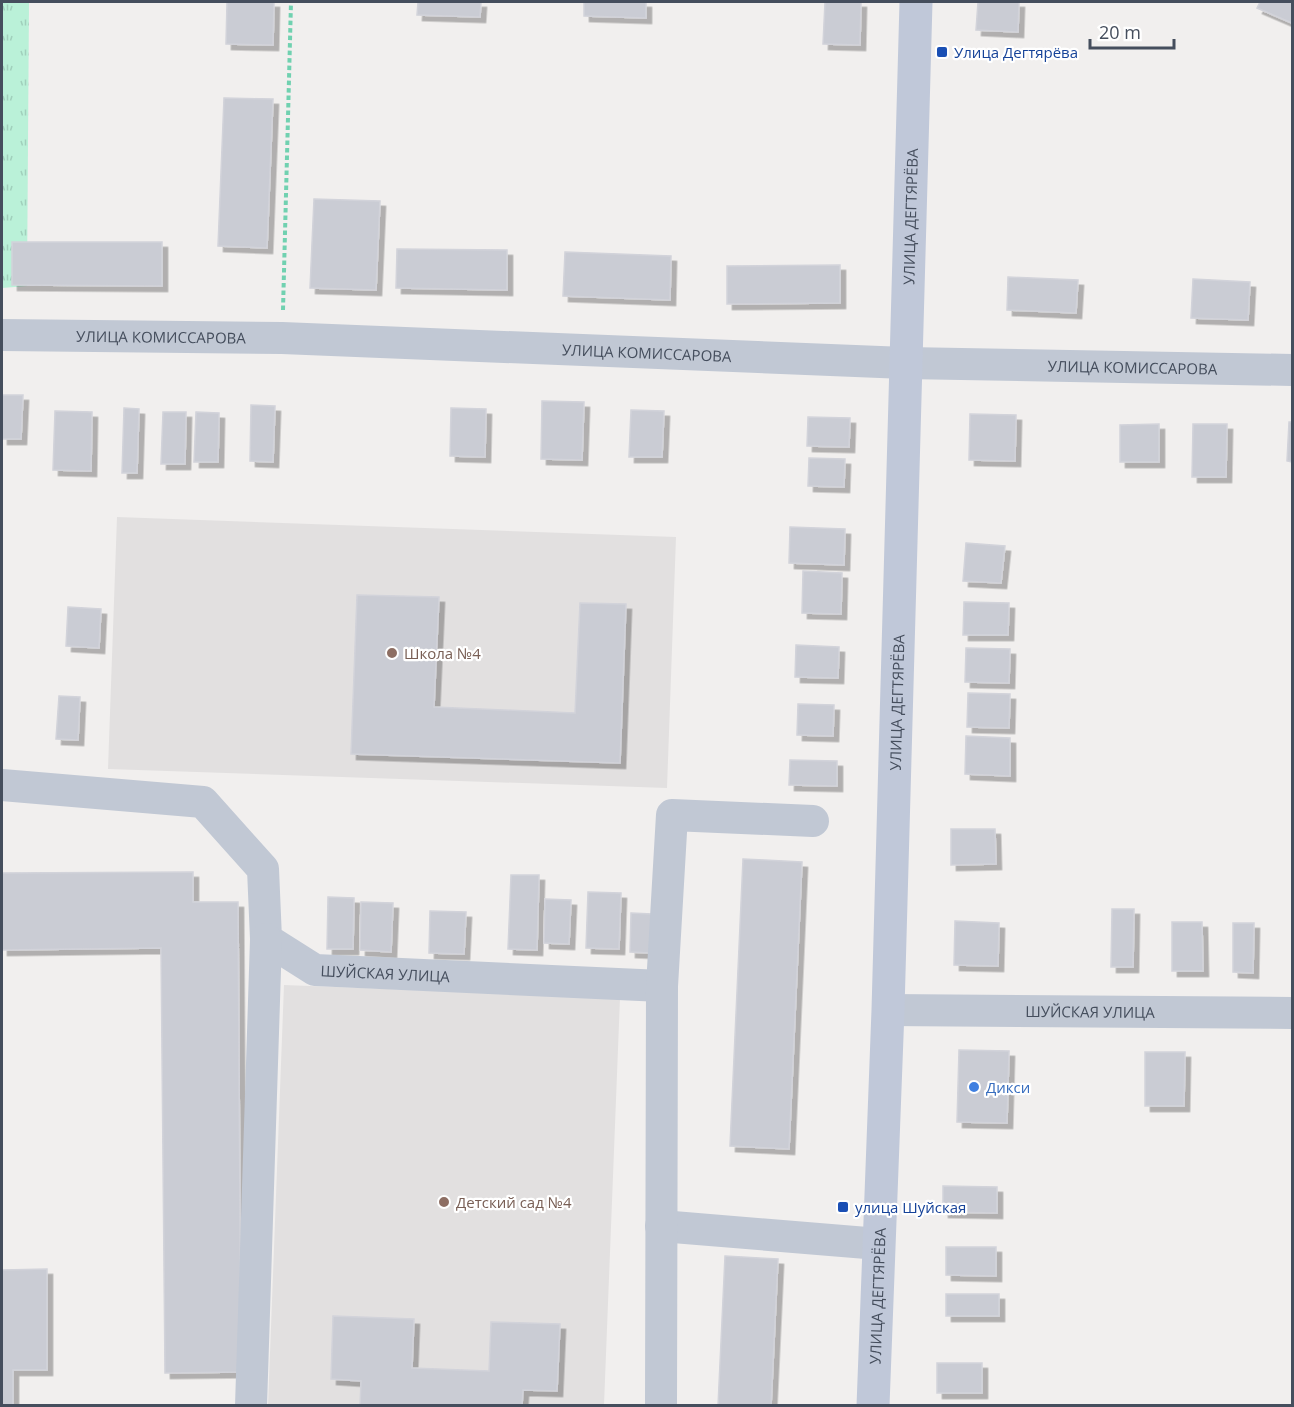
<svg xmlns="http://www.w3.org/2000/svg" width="1294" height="1407" font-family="'Open Sans',sans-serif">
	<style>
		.education { fill: #e2e0e0 }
		.park { fill: url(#park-tufts) }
		.building { fill: #caccd4; stroke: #d2d3da; stroke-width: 1.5; filter: url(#shadow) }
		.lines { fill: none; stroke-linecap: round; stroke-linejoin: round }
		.path { stroke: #70d1b0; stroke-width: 4; stroke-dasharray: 4.5 3; stroke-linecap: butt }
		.minor { stroke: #c1c8d4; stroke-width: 32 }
		.secondary { stroke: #c0c8d9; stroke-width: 33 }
		.transit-dot { fill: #1a4fb4; stroke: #fff; stroke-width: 2 }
		.education-dot { fill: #8d6e63; stroke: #fff; stroke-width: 2 }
		.shop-dot { fill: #3f7fe0; stroke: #fff; stroke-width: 2 }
		.labels { text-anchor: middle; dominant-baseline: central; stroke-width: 4.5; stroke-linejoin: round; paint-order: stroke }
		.transit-label { font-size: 15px; fill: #164399; stroke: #fff; text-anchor: start }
		.street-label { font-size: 15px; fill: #454e5d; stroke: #fff }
		.education-label { font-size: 15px; fill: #785e54; stroke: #fff; text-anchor: start }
		.shop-label { font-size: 15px; fill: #366cbe; stroke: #fff; text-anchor: start }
	</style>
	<defs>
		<pattern id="park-tufts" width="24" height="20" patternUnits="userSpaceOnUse" patternTransform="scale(1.5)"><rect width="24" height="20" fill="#baf1d8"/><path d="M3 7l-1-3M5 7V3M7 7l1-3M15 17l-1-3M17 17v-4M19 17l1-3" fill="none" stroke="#a1d0bc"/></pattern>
		<filter id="shadow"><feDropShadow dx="5.5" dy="5.5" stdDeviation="0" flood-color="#0004"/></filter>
	</defs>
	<rect width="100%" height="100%" fill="#f1efee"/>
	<!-- education -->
	<path class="education" d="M 117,517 L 676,537 L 667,788 L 108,769 Z
		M 284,985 L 620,998 L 604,1405 L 268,1406 Z"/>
	<!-- park -->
	<path class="park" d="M 2,2 L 29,2 L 27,286 L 2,288 Z"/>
	<!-- building -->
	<path class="building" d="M 227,2 L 274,2 L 273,45 L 226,44 Z
		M 418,2 L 481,2 L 480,17 L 417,15 Z
		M 584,2 L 646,2 L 646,18 L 584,16 Z
		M 825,2 L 861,2 L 860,45 L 823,44 Z
		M 978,2 L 1019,2 L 1018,32 L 976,30 Z
		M 1260,2 L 1292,2 L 1292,23 L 1257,8 Z
		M 224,98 L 273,99 L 267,248 L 218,246 Z
		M 314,199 L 380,201 L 376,290 L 310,288 Z
		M 12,242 L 162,242 L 162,286 L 12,285 Z
		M 397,249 L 507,250 L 507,290 L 396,288 Z
		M 565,252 L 671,256 L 670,300 L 563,296 Z
		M 840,265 L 840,303 L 727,304 L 727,266 Z
		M 1008,277 L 1078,280 L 1076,313 L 1007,310 Z
		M 1193,279 L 1250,282 L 1248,320 L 1191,318 Z
		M 2,395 L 23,395 L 21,439 L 2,439 Z
		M 542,401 L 584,402 L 582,460 L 541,459 Z
		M 251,405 L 275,406 L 273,462 L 250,461 Z
		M 124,408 L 139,409 L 137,473 L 122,473 Z
		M 451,408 L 486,409 L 485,457 L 450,456 Z
		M 631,410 L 664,411 L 662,457 L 629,457 Z
		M 55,411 L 92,412 L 91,471 L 53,470 Z
		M 163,412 L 186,412 L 185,464 L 161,464 Z
		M 196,412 L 219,413 L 218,462 L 194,462 Z
		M 970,414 L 1016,415 L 1015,461 L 969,460 Z
		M 808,417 L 850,418 L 849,447 L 807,446 Z
		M 1289,422 L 1292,422 L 1292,462 L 1287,461 Z
		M 1159,424 L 1159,462 L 1120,462 L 1120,425 Z
		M 1193,424 L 1227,424 L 1226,477 L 1192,477 Z
		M 809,458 L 845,459 L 844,487 L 808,486 Z
		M 790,527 L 845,529 L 844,565 L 789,563 Z
		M 966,543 L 1005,546 L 1001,583 L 963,581 Z
		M 803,571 L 842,573 L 841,614 L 802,613 Z
		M 357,595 L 439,597 L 434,707 L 575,713 L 580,603 L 626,604 L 620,763 L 351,754 Z
		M 964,602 L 1009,603 L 1008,635 L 963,635 Z
		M 68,607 L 101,609 L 99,648 L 66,646 Z
		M 796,645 L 839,647 L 838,678 L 795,677 Z
		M 966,648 L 1010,649 L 1009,683 L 965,682 Z
		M 968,693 L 1010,694 L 1009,728 L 967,727 Z
		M 59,696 L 80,697 L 78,740 L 56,739 Z
		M 798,704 L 834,705 L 833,736 L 797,735 Z
		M 966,736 L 1010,738 L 1010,776 L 965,774 Z
		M 790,760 L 837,761 L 837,786 L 789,785 Z
		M 951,829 L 995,829 L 996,864 L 951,865 Z
		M 743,859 L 802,862 L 789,1149 L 730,1146 Z
		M 193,872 L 193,902 L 238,902 L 241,1372 L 165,1373 L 161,948 L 2,950 L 2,873 Z
		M 511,875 L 539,875 L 537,950 L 508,949 Z
		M 588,892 L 621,893 L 619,949 L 586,948 Z
		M 328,897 L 354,898 L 353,949 L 327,949 Z
		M 545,899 L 571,900 L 569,944 L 544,943 Z
		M 361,902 L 393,903 L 391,952 L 360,950 Z
		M 1112,909 L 1134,909 L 1133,967 L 1111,967 Z
		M 430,911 L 466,912 L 464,954 L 429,953 Z
		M 631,913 L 652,914 L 651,953 L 630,952 Z
		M 955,921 L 999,923 L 998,966 L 954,965 Z
		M 1172,922 L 1202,922 L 1203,971 L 1172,971 Z
		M 1233,923 L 1254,923 L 1253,973 L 1233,972 Z
		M 959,1050 L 1009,1051 L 1007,1123 L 957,1122 Z
		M 1145,1052 L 1185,1052 L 1184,1106 L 1145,1106 Z
		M 943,1186 L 997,1187 L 997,1213 L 943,1212 Z
		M 946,1247 L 996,1247 L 996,1276 L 946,1275 Z
		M 725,1256 L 778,1259 L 771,1406 L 718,1406 Z
		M 47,1269 L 47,1370 L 13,1370 L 13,1406 L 2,1406 L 2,1270 Z
		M 946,1294 L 999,1294 L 999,1316 L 946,1316 Z
		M 333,1316 L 414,1319 L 412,1368 L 489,1371 L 491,1322 L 560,1324 L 557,1391 L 523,1390 L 522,1406 L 360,1406 L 361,1381 L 331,1379 Z
		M 937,1363 L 982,1363 L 982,1393 L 937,1393 Z"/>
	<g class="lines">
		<!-- path -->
		<path class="path" d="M 283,310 L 291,2"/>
		<!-- minor -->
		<g class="minor">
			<path id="s1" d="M 2,335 L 282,338 L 905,363 L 1292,370"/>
			<path id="s2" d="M 2,785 L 203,802 L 263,869 L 266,939 L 315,970 L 662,986"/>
			<path id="s3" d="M 888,1010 L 1292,1013"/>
			<path d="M 661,1226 L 879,1244"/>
			<path d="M 251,1406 L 266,939"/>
			<path d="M 661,1406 L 662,986 L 672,815 L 813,821"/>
		</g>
		<!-- secondary -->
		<path class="secondary" id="s4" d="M 873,1406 L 888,1010 L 916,2"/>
	</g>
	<!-- markers -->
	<g class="transit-dot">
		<rect x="936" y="46" width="12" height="12" rx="3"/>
		<rect x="837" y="1201" width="12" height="12" rx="3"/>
	</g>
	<g class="education-dot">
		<circle cx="392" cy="653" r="6"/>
		<circle cx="444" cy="1202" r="6"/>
	</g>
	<circle class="shop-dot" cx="974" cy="1087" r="6"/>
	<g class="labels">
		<!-- transit labels -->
		<g class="transit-label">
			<text x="954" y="52">Улица Дегтярёва</text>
			<text x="855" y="1207">улица Шуйская</text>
		</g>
		<!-- street labels -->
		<g class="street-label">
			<text stroke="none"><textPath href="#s4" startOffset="1190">УЛИЦА ДЕГТЯРЁВА</textPath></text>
			<text stroke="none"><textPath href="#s1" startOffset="159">УЛИЦА КОМИССАРОВА</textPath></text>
			<text stroke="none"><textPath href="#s1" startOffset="645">УЛИЦА КОМИССАРОВА</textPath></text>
			<text stroke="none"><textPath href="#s1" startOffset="1131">УЛИЦА КОМИССАРОВА</textPath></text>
			<text stroke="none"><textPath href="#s4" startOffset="704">УЛИЦА ДЕГТЯРЁВА</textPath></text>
			<text stroke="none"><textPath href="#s2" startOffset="490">ШУЙСКАЯ УЛИЦА</textPath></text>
			<text stroke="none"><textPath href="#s3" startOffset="202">ШУЙСКАЯ УЛИЦА</textPath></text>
			<text stroke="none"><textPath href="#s4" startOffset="110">УЛИЦА ДЕГТЯРЁВА</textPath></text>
		</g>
		<!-- education labels -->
		<g class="education-label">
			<text x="404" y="653">Школа №4</text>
			<text x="456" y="1202">Детский сад №4</text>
		</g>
		<!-- shop labels -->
		<g class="shop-label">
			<text x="986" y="1087">Дикси</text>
		</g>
	</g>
	<!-- border -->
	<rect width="1294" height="1407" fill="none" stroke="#454e5d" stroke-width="6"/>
	<!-- scale -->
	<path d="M1090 39v9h84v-9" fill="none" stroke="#454e5d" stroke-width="3"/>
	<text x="1099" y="39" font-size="18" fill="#454e5d" stroke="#ffffff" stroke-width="4.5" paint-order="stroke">20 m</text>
</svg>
